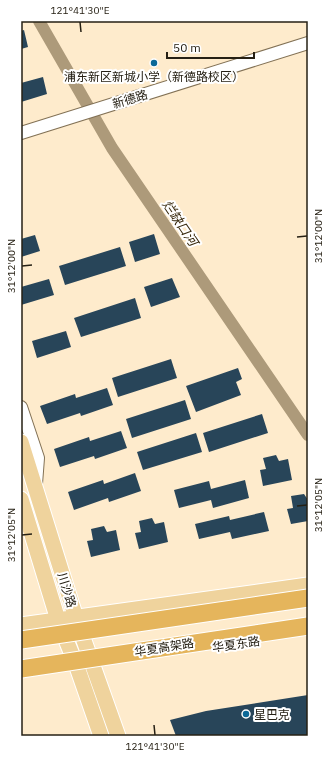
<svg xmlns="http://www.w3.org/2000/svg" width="329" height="757" font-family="'IBM Plex Sans','Noto Sans SC',sans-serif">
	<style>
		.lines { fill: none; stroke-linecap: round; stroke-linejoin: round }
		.canal { stroke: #ad9a7a; stroke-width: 12 }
		.building { fill: #284559 }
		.minor-casing { stroke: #827155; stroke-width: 14 }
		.major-casing { stroke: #fff; stroke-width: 17 }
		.minor { stroke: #fff; stroke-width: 12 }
		.major { stroke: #efd39d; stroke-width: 15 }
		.highway-bridge-casing { stroke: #fff; stroke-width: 19; stroke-linecap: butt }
		.highway-bridge { stroke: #e5b55c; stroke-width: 17 }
		.ticks { fill: none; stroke: #262014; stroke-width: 1.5 }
		.poi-dot { fill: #0c6998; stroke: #fff; stroke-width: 1.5 }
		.labels { text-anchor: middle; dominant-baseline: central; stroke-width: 4; stroke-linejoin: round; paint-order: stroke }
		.poi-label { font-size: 12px; fill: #262014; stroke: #fff }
		.street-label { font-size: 12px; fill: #262014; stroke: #fff }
		.water-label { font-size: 13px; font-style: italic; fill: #36270b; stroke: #fff }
		.neatline { fill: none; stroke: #262014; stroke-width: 1.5 }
		.ticks-label { font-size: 10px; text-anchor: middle; fill: #262014 }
	</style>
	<rect width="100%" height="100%" fill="#feebcc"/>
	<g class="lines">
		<!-- canal -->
		<path class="canal" d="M 39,21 L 112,148 L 308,435"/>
	</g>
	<!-- building -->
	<path class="building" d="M 24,30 L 28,47 L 21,49 L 21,31 Z
		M 43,77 L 47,94 L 21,102 L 21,83 Z
		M 154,234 L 160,254 L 135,262 L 129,242 Z
		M 35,235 L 40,251 L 21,257 L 21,239 Z
		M 120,247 L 126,266 L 65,285 L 59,266 Z
		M 172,278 L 180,297 L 151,307 L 144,287 Z
		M 49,279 L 54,295 L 21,305 L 21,287 Z
		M 135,298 L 141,318 L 81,337 L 74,318 Z
		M 66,331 L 71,347 L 37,358 L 32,341 Z
		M 171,359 L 177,378 L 118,397 L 112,378 Z
		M 238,368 L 242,379 L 236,382 L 241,395 L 196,412 L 186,386 Z
		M 107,388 L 113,405 L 81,416 L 80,413 L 47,424 L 40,406 L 75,394 L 76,398 Z
		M 185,400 L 191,419 L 132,438 L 126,419 Z
		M 262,414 L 268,433 L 209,452 L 203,433 Z
		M 121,431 L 127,448 L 95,459 L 94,456 L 60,467 L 54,449 L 89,437 L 90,441 Z
		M 196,433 L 202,452 L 143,470 L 137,452 Z
		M 276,455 L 279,461 L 288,459 L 292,480 L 263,486 L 260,470 L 266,469 L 263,458 Z
		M 135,473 L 141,491 L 109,502 L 108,498 L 74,510 L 68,492 L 103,480 L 104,484 Z
		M 245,480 L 249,498 L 213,508 L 211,500 L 179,508 L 174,490 L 209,481 L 211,489 Z
		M 304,494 L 308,500 L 308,521 L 291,524 L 287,509 L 293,508 L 291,496 Z
		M 264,512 L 269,531 L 232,539 L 230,532 L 199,539 L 195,524 L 229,516 L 230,520 Z
		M 152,518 L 155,524 L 164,522 L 168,542 L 139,549 L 135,533 L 141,532 L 139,521 Z
		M 104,526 L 107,532 L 116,530 L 120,550 L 91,557 L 87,541 L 93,540 L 91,529 Z
		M 308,695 L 308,736 L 176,736 L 170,720 L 206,711 Z"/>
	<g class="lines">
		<!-- minor casing -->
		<g class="minor-casing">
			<path id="minor" d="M 21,133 L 308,43
				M 21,407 L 38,458 L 36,484"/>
		</g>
		<!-- major casing -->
		<g class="major-casing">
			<path id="major" d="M 21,442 L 76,618 L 118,736
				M 21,499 L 58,620 L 77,667 L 101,736
				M 21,625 L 308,585"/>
		</g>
		<!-- minor -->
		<use href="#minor" class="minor"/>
		<!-- major -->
		<use href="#major" class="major"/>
		<!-- highway-bridge casing -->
		<g class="highway-bridge-casing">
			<path id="highway-bridge" d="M 21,640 L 308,598
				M 21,669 L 308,626"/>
		</g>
		<!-- highway-bridge -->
		<use href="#highway-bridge" class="highway-bridge"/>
	</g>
	<!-- ticks -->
	<path class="ticks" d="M 80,22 L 81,32M 297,237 L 307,236M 22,266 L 32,265M 297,506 L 307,505M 22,535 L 32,534M 154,725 L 155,735"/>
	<!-- markers -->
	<g class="poi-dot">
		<circle cx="154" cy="63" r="4"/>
		<circle cx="246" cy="714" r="4"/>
	</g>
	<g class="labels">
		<!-- poi labels -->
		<g class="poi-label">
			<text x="154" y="76">浦东新区新城小学（新德路校区）</text>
			<text x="254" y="714" text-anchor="start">星巴克</text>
		</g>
		<!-- street labels -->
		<g class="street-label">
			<text transform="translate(130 99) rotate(-17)">新德路</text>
			<text transform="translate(67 590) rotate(73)">川沙路</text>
			<text transform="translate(236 644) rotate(-8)">华夏东路</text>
			<text transform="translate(164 647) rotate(-9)">华夏高架路</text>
		</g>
		<!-- water labels -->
		<g class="water-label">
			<text transform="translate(180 223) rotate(56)">烂缺口河</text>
		</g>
	</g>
	<!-- border -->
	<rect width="329" height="757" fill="none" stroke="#ffffff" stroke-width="44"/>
	<!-- scale -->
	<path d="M167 52v6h87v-6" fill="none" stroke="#262014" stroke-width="2"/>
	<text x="173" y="52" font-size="12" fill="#262014" stroke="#ffffff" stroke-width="3" paint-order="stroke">50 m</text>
	<rect x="22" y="22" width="285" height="713" class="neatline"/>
	<g class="ticks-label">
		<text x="80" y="14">121°41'30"E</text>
		<text transform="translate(318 236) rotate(-90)" y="4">31°12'00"N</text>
		<text transform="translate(11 266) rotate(-90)" y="4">31°12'00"N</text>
		<text transform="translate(318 505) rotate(-90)" y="4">31°12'05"N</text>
		<text transform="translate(11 535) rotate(-90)" y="4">31°12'05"N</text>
		<text x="155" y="750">121°41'30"E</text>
	</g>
</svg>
